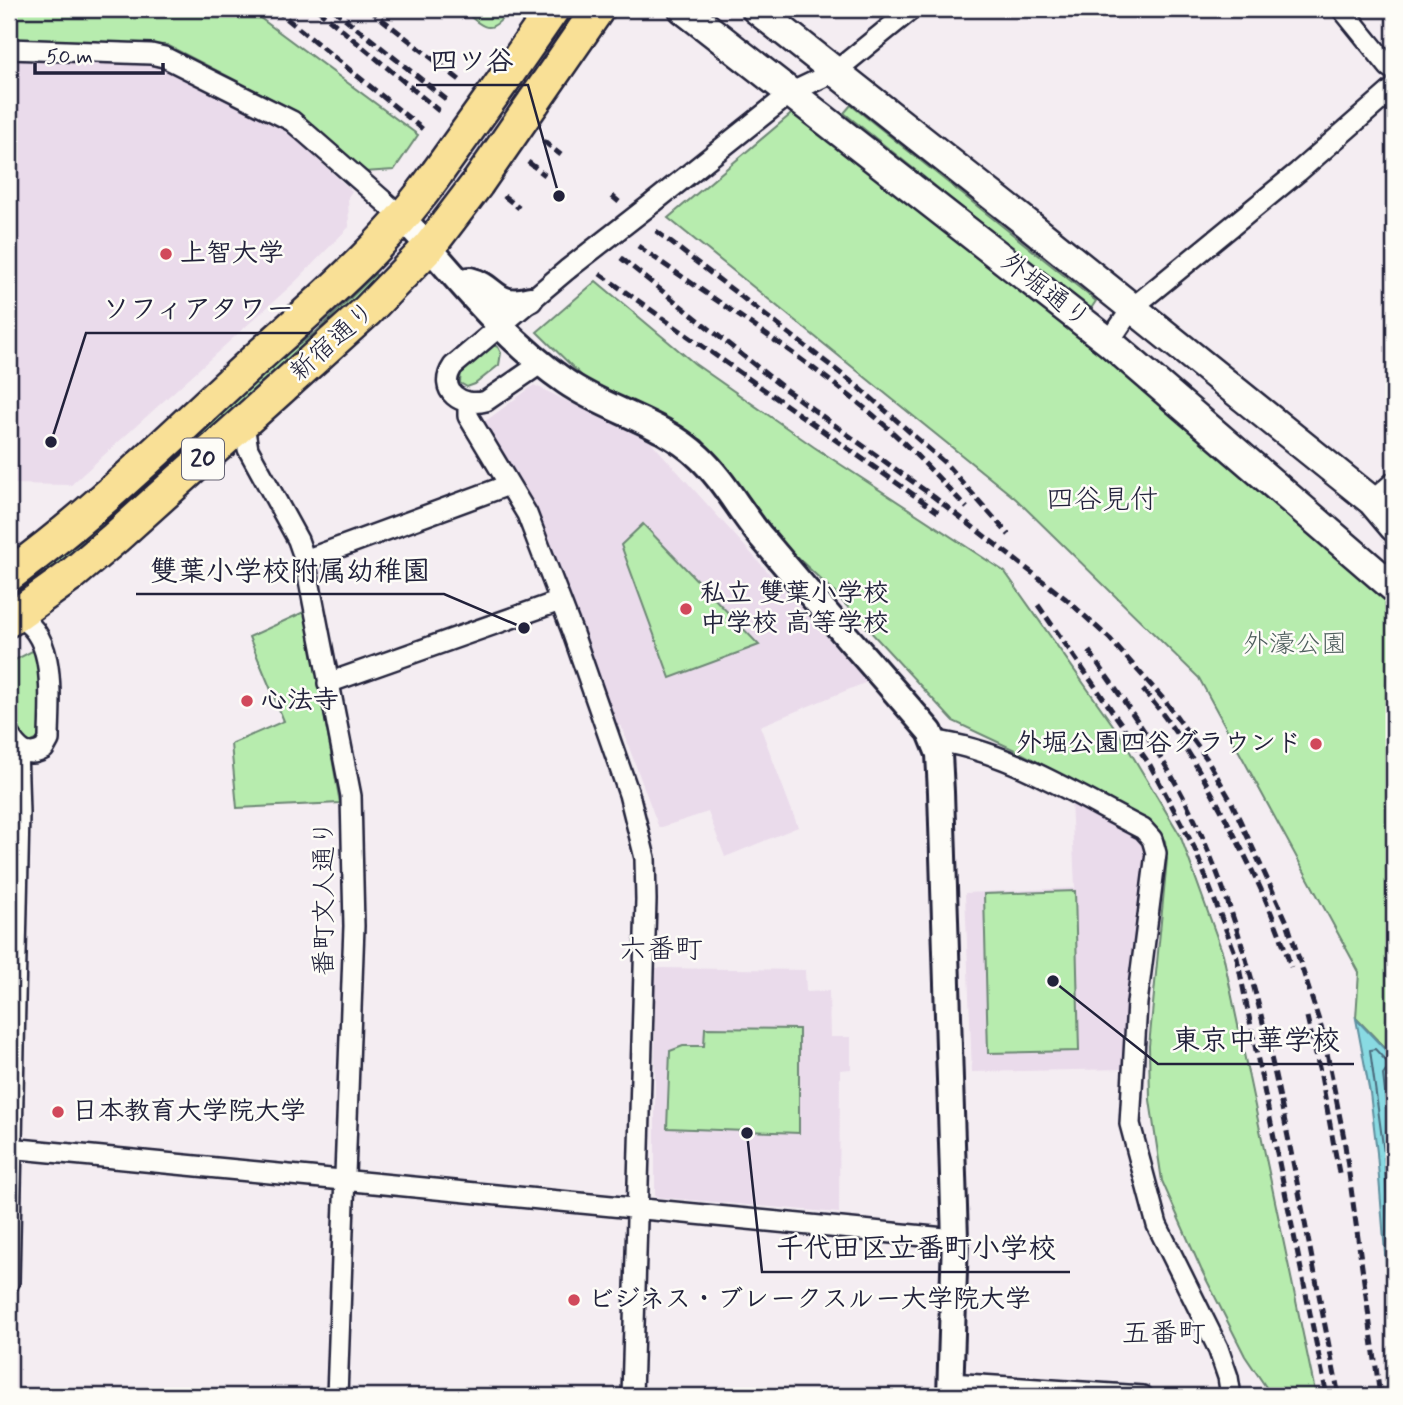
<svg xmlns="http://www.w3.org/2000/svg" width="1403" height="1405" font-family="Mynerve,'Klee One',sans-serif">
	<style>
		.built { fill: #eadbeb }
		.green { fill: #b7ecae; stroke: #6c8774; stroke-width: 2 }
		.water { fill: #89dae2; stroke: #60909f; stroke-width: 2 }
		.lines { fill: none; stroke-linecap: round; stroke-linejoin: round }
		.shore { stroke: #4b6c7e; stroke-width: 2 }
		.minor-casing { stroke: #22223b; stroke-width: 24 }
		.tertiary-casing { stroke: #22223b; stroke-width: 30 }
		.secondary-casing { stroke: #22223b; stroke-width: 33 }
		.trunk-casing { stroke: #22223b; stroke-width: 37 }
		.minor { stroke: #fdfcf7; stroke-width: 19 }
		.tertiary { stroke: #fdfcf7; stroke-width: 24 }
		.secondary { stroke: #fdfcf7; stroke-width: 28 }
		.trunk { stroke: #f9e096; stroke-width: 32 }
		.rail { stroke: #22223b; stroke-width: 5; stroke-dasharray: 10 5; stroke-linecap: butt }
		.minor-bridge-casing { stroke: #22223b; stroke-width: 24; stroke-linecap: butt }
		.trunk-bridge-casing { stroke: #22223b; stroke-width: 37; stroke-linecap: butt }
		.minor-bridge { stroke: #fdfcf7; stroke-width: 19 }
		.trunk-bridge { stroke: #f9e096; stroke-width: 32 }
		.poi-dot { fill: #d1495b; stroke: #fdfcf7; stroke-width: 2.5 }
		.labels { text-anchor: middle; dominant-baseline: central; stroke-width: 5; stroke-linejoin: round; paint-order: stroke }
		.shield { fill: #fdfcf7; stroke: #646373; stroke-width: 2 }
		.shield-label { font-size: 24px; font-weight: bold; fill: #22223b }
		.poi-label { font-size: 26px; font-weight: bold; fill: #22223b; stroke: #fdfcf7; text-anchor: start }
		.street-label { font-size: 26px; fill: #22223b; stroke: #fdfcf7 }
		.park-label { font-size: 26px; fill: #4f5f5e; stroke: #fdfcf7 }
		.neighbourhood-label { font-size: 28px; fill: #22223b; stroke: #fdfcf7 }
		.leader { fill: none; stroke: #22223b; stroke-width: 2.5 }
		.callout-dot { fill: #22223b; stroke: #fdfcf7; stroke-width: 2.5 }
		.callout-label { font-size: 28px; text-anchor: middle; font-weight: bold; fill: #22223b; stroke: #fdfcf7; stroke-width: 5; stroke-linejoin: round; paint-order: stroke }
	</style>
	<rect width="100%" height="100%" fill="#f4edf2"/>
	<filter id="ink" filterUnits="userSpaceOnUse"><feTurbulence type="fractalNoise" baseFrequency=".0143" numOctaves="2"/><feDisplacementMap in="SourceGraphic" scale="14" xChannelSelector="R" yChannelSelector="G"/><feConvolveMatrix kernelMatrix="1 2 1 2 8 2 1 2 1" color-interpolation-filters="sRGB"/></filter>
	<g filter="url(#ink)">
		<!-- built -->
		<path class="built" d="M 9,60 L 151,63 L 165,68 L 288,132 L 352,191 L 348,197 L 349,227 L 295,282 L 71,485 L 9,484 Z
			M 534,385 L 651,442 L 867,682 L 760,726 L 798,827 L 725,857 L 708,812 L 659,828 L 621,726 L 615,727 L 483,423 Z
			M 1071,799 L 1137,831 L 1150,846 L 1127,1069 L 972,1072 L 965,893 L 1075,888 Z
			M 655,968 L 805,970 L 806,992 L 829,991 L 830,1037 L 851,1037 L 851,1069 L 840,1070 L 839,1213 L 655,1197 Z"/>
		<!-- green -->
		<path class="green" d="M 9,9 L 248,9 L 418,135 L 394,170 L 364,172 L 299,113 L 167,45 L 9,41 Z
			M 462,9 L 510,9 C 490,37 485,29 462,9 Z
			M 803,104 L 1109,342 L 1394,600 L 1394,1057 L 1356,1018 L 1359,972 L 1199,678 L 1016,499 L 668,218 Z
			M 851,105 L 1096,301 L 1090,310 L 844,113 Z
			M 375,274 L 379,278 L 357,301 L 71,557 L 9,603 L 9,596 L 52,565 L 260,374 L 317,331 Z
			M 596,281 L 695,364 L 814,447 L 1005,572 L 1120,735 L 1180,835 L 1223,954 L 1316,1396 L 1272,1396 L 1245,1356 L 1201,1269 L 1162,1181 L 1150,1100 L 1149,1046 L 1167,859 L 1165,841 L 1153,826 L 1131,812 L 1019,752 L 953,721 L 832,590 L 781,542 L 752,501 L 702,440 L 615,397 L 584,378 L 537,332 Z
			M 493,345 L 498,347 L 501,353 L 499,365 L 475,384 L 467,387 L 460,383 L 461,370 Z
			M 643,524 L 759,645 L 670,678 L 621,545 Z
			M 306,611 L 340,803 L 237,808 L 231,744 L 284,721 L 249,637 Z
			M 34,650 C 47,671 42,715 38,739 L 28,744 L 9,718 L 9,663 Z
			M 1075,891 L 1079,1051 L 988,1053 L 984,894 Z
			M 705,1028 L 799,1029 L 799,1133 L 667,1128 L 670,1051 L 683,1046 L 704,1046 Z"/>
		<!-- water -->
		<path class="water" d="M 1356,1019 L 1394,1059 L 1394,1365 L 1377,1153 L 1370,1093 Z"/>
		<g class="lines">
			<!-- shore -->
			<path class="shore" d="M 1394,1063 L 1387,1062 L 1375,1049 L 1370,1050 L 1384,1153 L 1394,1290
				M 1394,1072 L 1386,1071 L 1383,1075 L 1394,1170"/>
			<!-- minor casing -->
			<g class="minor-casing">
				<path id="minor" d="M 1342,9 L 1389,67 L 1394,70
					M 9,49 L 151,54 L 164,57 L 292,121 L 402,217
					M 654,202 L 792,92 L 836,71 L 912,9
					M 1109,342 L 1132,308 L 1298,172 L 1394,88
					M 540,364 L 486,401 C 462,408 436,391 453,366 L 568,269
					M 468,403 L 468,416 L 527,514 L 572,631 L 629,794 L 645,858 L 646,900 L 632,1396
					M 248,418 L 245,431 L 248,449 L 298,540 L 305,560 L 351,796 L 354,926 L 337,1396
					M 1372,501 L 1394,482
					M 305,560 L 503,487 L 506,480
					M 328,683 L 560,601
					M 9,735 C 18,749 27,759 44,749 L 49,740 C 49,703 59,632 15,616
					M 934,741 C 1006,749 1079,797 1143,829 L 1152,839 L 1156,853 L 1137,1003 L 1130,1124 L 1157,1225 L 1218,1348 L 1228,1377 L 1231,1396
					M 9,1148 L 955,1239
					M 9,1282 L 19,813 L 17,747
					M 950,1383 L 1143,1396"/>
			</g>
			<!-- tertiary casing -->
			<g class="tertiary-casing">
				<path id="tertiary" d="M 402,217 C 454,274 502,338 566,382 C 608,411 661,421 699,457 C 725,481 741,514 764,540 C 818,605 875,668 930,732 L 939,754 L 941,792 L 955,1239 L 950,1396
					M 470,280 C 496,286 495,309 530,299"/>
			</g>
			<!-- secondary casing -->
			<g class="secondary-casing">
				<path id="secondary" d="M 683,9 L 1109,342 L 1394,588
					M 756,9 L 1028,224 L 1372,501 L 1394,527"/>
			</g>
			<!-- trunk casing -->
			<g class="trunk-casing">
				<path id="trunk" d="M 503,81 L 553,9
					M 533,103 L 598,9
					M 9,575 C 93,514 168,440 245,369 C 312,307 384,249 437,173
					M 9,620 L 69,577 L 115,538 L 367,311 L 429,247 L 477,184"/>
			</g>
			<!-- minor -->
			<use href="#minor" class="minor"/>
			<!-- tertiary -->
			<use href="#tertiary" class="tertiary"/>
			<!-- secondary -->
			<use href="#secondary" class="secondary"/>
			<!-- trunk -->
			<use href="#trunk" class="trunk"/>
			<!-- rail -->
			<path class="rail" d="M 275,9 L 425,131
				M 317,9 L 439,111
				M 333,9 L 447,100
				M 369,9 L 461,81
				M 543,141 L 561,155
				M 528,162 L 545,175
				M 504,196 L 519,208
				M 612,196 L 619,202
				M 656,231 L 861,389 L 946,464 L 1009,535
				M 638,246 C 716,301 798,353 872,414 C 906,443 937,476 967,508
				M 621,258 L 786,390 L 934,497 L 1066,599 L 1110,639 L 1166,702 L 1207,759 L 1231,801 L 1287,922 L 1323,1033 L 1344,1138 L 1380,1396
				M 600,274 L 938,512
				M 1038,605 L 1150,765 L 1194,847 L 1237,958 L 1327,1396
				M 1089,651 C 1131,711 1173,769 1202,836 C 1247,939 1270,1047 1292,1157 C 1308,1237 1323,1317 1339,1396
				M 1143,690 C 1174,725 1197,766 1219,806 C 1247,858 1273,910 1291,967
				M 1307,1017 L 1321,1076 L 1340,1178"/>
			<!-- minor-bridge casing -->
			<g class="minor-bridge-casing">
				<path id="minor-bridge" d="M 568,269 L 654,202"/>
			</g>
			<!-- trunk-bridge casing -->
			<g class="trunk-bridge-casing">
				<path id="trunk-bridge" d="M 437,173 L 503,81
					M 477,184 L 533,103"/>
			</g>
			<!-- minor-bridge -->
			<use href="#minor-bridge" class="minor-bridge"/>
			<!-- trunk-bridge -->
			<use href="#trunk-bridge" class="trunk-bridge"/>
		</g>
	</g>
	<!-- markers -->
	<g class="poi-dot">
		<circle cx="166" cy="254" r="7"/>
		<circle cx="686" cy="609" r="7"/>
		<circle cx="247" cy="701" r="7"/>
		<circle cx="1316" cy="744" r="7"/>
		<circle cx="58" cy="1112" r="7"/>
		<circle cx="574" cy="1300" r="7"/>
	</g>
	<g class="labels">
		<!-- shield labels -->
		<rect class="shield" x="182" y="438.5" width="42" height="41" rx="5"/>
		<g class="shield-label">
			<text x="203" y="459">20</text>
		</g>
		<!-- poi labels -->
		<g class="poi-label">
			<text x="180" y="254">上智大学</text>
			<text x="700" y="594">私立 雙葉小学校<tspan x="700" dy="30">中学校 高等学校</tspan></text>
			<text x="261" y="701">心法寺</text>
			<text x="1302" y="744" text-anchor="end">外堀公園四谷グラウンド</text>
			<text x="72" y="1112">日本教育大学院大学</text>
			<text x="588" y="1300">ビジネス・ブレークスルー大学院大学</text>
		</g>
		<!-- street labels -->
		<g class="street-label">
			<text transform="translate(1045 291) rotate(38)">外堀通り</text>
			<text transform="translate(333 342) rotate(-42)">新宿通り</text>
			<text transform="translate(325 898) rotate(-90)">番町文人通り</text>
		</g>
		<!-- park labels -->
		<g class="park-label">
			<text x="1295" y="645">外濠公園</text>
		</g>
		<!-- neighbourhood labels -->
		<g class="neighbourhood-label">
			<text x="1102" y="500">四谷見付</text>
			<text x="661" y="950">六番町</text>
			<text x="1164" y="1334">五番町</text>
		</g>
	</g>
	<!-- callouts -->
	<path class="leader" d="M559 196L528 85H416M51 442L86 333H310M524 628L444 594H136M1053 981L1158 1064H1354M747 1133L762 1272H1070"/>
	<g class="callout-dot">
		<circle cx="559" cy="196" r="7"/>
		<circle cx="51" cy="442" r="7"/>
		<circle cx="524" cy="628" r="7"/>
		<circle cx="1053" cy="981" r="7"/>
		<circle cx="747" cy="1133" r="7"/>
	</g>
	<g class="callout-label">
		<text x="472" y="70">四ツ谷</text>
		<text x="198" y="318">ソフィアタワー</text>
		<text x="290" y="580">雙葉小学校附属幼稚園</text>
		<text x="1256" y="1049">東京中華学校</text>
		<text x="916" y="1257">千代田区立番町小学校</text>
	</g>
	<!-- margin -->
	<rect width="1403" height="1405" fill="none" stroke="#fdfcf7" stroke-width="35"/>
	<rect x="18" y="18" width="1368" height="1370" fill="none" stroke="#22223b" stroke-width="2.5" filter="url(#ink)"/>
	<!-- scale -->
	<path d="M35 63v10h128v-10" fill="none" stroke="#22223b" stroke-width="3.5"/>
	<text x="46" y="63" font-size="21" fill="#22223b" stroke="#fdfcf7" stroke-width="5" paint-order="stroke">50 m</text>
</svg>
